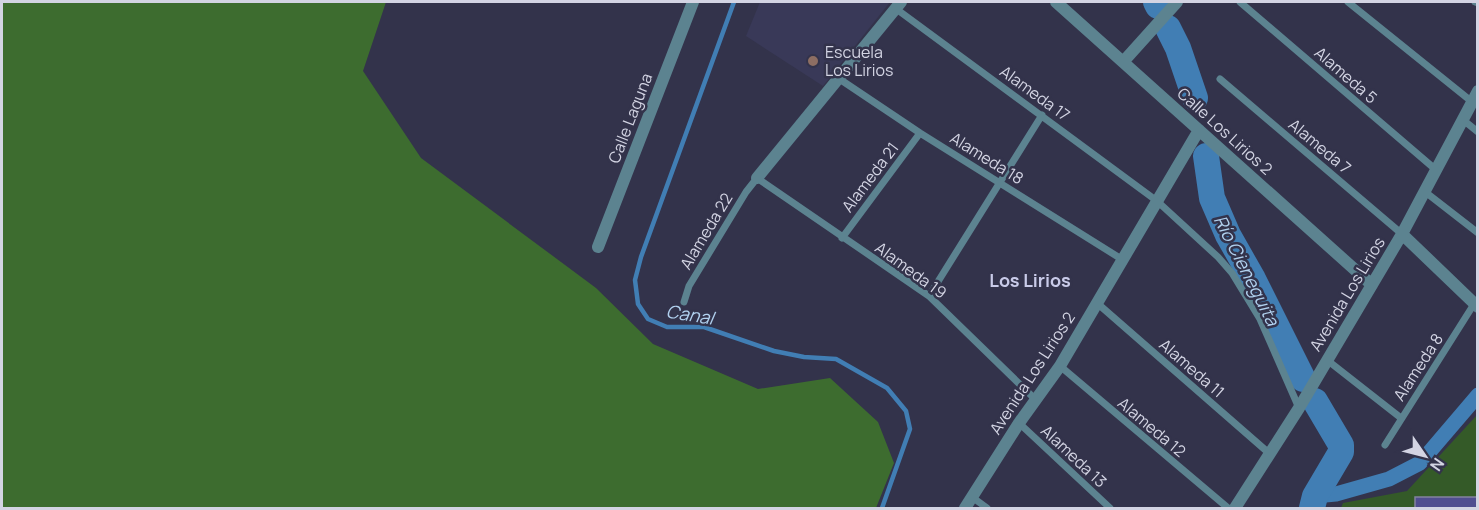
<svg xmlns="http://www.w3.org/2000/svg" width="1479" height="510" font-family="Manrope,sans-serif">
	<style>
		.built { fill: #393958 }
		.green { fill: #345a28 }
		.forest { fill: #3d6c2f }
		.lines { fill: none; stroke-linecap: round; stroke-linejoin: round }
		.stream { stroke: #417eb4; stroke-width: 4.5 }
		.canal { stroke: #417eb4; stroke-width: 15 }
		.river { stroke: #417eb4; stroke-width: 26 }
		.building { fill: #504e90; stroke: #82839f; stroke-width: 1.5 }
		.service { stroke: #5c8390; stroke-width: 7 }
		.minor { stroke: #5c8390; stroke-width: 12 }
		.education-dot { fill: #8d6e63; stroke: #33334b; stroke-width: 2 }
		.labels { text-anchor: middle; dominant-baseline: central; stroke-width: 5; stroke-linejoin: round; paint-order: stroke }
		.poi-label { font-size: 16px; fill: #d3d4e3; stroke: #33334b; text-anchor: start }
		.street-label { font-size: 16px; fill: #d3d4e3; stroke: #33334b }
		.water-label { font-size: 18px; font-style: italic; fill: #b1d1ef; stroke: #33334b }
		.neighbourhood-label { font-size: 18px; font-weight: bold; fill: #c9cbe9; stroke: #33334b }
	</style>
	<rect width="100%" height="100%" fill="#33334b"/>
	<!-- built -->
	<path class="built" d="M 760,2 L 890,2 L 823,86 L 746,36 Z"/>
	<!-- green -->
	<path class="green" d="M 1477,415 L 1477,497 L 1416,497 L 1415,507 L 1341,508 L 1343,503 L 1407,491 Z"/>
	<!-- forest -->
	<path class="forest" d="M 2,2 L 386,2 L 363,71 L 421,158 L 596,288 L 653,344 L 758,389 L 830,378 L 878,422 L 894,463 L 876,508 L 2,508 Z"/>
	<g class="lines">
		<!-- stream -->
		<path class="stream" d="M 734,2 L 641,257 L 635,280 L 638,304 L 648,319 L 667,327 L 704,327 L 774,351 L 804,357 L 836,359 L 887,388 L 906,411 L 910,429 L 882,508"/>
		<!-- canal -->
		<path class="canal" d="M 1315,496 L 1336,494 L 1389,479 L 1420,463 L 1478,395"/>
		<!-- river -->
		<path class="river" d="M 1156,2 L 1158,6
			M 1168,28 L 1178,48 L 1195,98
			M 1206,156 L 1212,198 L 1228,235 L 1253,279 L 1303,379
			M 1312,508 L 1315,496 L 1341,452 L 1341,445 L 1315,401"/>
	</g>
	<!-- building -->
	<path class="building" d="M 1415,497 L 1478,497 L 1478,508 L 1415,508 Z"/>
	<g class="lines">
		<!-- service -->
		<path class="service" d="M 1240,2 L 1435,169
			M 1348,2 L 1471,101
			M 1475,2 L 1478,3
			M 895,8 L 1157,201 L 1218,257 L 1232,273 L 1260,319 L 1299,408
			M 838,78 L 920,133 L 1123,260
			M 1220,79 L 1402,234
			M 1462,119 L 1478,132
			M 1424,191 L 1478,233
			M 842,238 L 920,133
			M 929,296 L 1042,115
			M 684,302 L 689,286 L 746,192 L 757,178 L 929,296 L 1036,400
			M 1097,303 L 1270,454
			M 1327,360 L 1401,418
			M 1060,366 L 1228,508
			M 1019,423 L 1110,508
			M 1385,445 L 1474,304
			M 972,497 L 987,508"/>
		<!-- minor -->
		<path class="minor" d="M 1056,2 L 1372,285
			M 1123,62 L 1177,2
			M 757,178 L 901,2
			M 1402,234 L 1478,307
			M 598,247 L 693,2
			M 965,508 L 1019,423 L 1060,366 L 1199,130
			M 1235,508 L 1299,408 L 1402,234 L 1478,91"/>
	</g>
	<!-- markers -->
	<circle class="education-dot" cx="813" cy="61" r="6"/>
	<g class="labels">
		<!-- poi labels -->
		<g class="poi-label">
			<text x="825" y="52">Escuela<tspan x="825" dy="18">Los Lirios</tspan></text>
		</g>
		<!-- street labels -->
		<g class="street-label">
			<text transform="translate(1346 75) rotate(41)">Alameda 5</text>
			<text transform="translate(1035 93) rotate(36)">Alameda 17</text>
			<text transform="translate(630 118) rotate(-69)">Calle Laguna</text>
			<text transform="translate(1225 131) rotate(42)">Calle Los Lirios 2</text>
			<text transform="translate(1320 146) rotate(40)">Alameda 7</text>
			<text transform="translate(987 158) rotate(32)">Alameda 18</text>
			<text transform="translate(870 177) rotate(-53)">Alameda 21</text>
			<text transform="translate(706 231) rotate(-59)">Alameda 22</text>
			<text transform="translate(911 270) rotate(36)">Alameda 19</text>
			<text transform="translate(1347 294) rotate(-59)">Avenida Los Lirios</text>
			<text transform="translate(1418 367) rotate(-57)">Alameda 8</text>
			<text transform="translate(1192 368) rotate(41)">Alameda 11</text>
			<text transform="translate(1032 373) rotate(-57)">Avenida Los Lirios 2</text>
			<text transform="translate(1152 427) rotate(40)">Alameda 12</text>
			<text transform="translate(1074 456) rotate(43)">Alameda 13</text>
		</g>
		<!-- water labels -->
		<g class="water-label">
			<text transform="translate(1247 270) rotate(63)">Río Cieneguita</text>
			<text transform="translate(690 314) rotate(9)">Canal</text>
		</g>
		<!-- neighbourhood labels -->
		<g class="neighbourhood-label">
			<text x="1030" y="280">Los Lirios</text>
		</g>
	</g>
	<!-- border -->
	<rect width="1479" height="510" fill="none" stroke="#d3d4e3" stroke-width="6"/>
	<!-- north arrow -->
	<g transform="translate(1425 456) rotate(125)" stroke="#33334b" stroke-width="4.5" paint-order="stroke">
	<path d="M0-4.5L10 22L0 15L-10 22Z" fill="#d3d4e3"/>
	<text y="-9" font-size="16" font-weight="bold" text-anchor="middle" fill="#d3d4e3">N</text>
	</g>
</svg>
